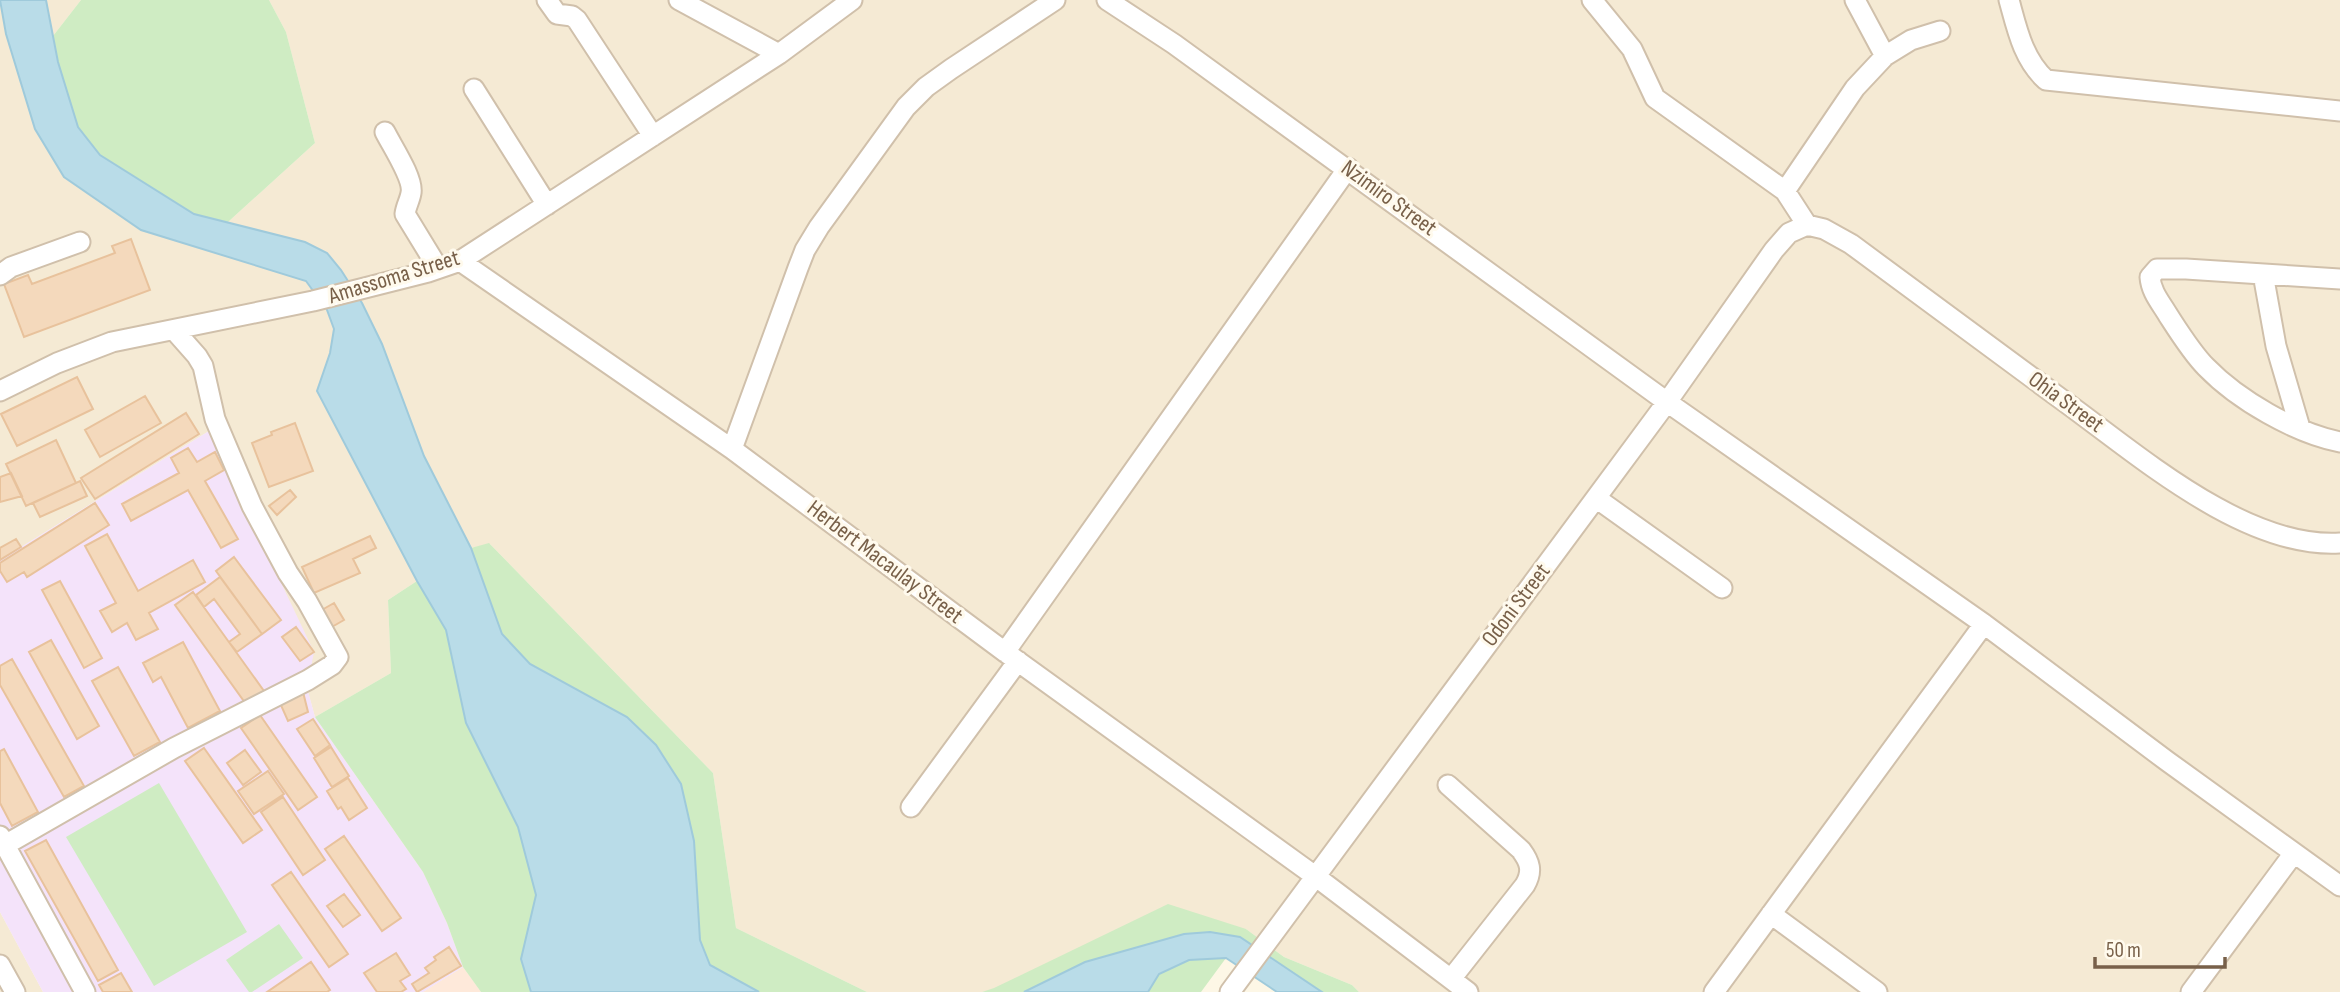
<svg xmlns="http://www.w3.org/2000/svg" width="2340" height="992" font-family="'Sofia Sans Condensed',sans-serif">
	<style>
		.residential { fill: #f5ead4 }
		.commercial { fill: #fee9da }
		.education { fill: #f4e3fa }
		.green { fill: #cfecc3 }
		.water { fill: #b9dce8; stroke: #9fcadb; stroke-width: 2 }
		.building { fill: #f4d9bc; stroke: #e8c29c; stroke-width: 2 }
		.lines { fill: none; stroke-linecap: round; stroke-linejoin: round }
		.minor-casing { stroke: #d0c0ab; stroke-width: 23 }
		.minor { stroke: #fff; stroke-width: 19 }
		.labels { text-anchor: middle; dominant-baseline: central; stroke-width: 6; stroke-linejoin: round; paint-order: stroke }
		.street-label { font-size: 23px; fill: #786049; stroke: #fffaed }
	</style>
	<rect width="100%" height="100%" fill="#fdf7e6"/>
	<!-- residential -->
	<path class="residential" d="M 46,0 L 81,0 L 53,36 Z
		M 269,0 L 2340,0 L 2340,992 L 1359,992 L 1352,985 L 1284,957 L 1246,929 L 982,992 L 867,992 L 736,928 L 713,773 L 490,544 L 471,548 L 424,456 L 382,344 L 362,303 L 341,270 L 327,254 L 305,242 L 228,222 L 315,143 L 286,32 Z
		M 0,3 L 6,34 L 35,129 L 274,270 L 307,281 L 327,310 L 334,329 L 330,353 L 317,391 L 417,581 L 388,600 L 391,673 L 315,717 L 307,688 L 209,431 L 0,560 Z
		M 0,912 L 43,992 L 0,992 Z"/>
	<!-- commercial -->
	<path class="commercial" d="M 463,967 L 481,992 L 423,992 Z"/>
	<!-- education -->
	<path class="education" d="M 209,431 L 314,652 L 307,688 L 315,717 L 423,872 L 447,923 L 463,967 L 423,992 L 43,992 L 0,912 L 0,560 Z"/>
	<!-- green -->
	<path class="green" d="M 81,0 L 269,0 L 286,32 L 315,143 L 228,222 L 194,214 L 100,155 L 78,127 L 58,62 L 53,36 Z
		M 489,543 L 713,773 L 736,928 L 867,992 L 655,992 L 522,712 L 471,548 Z
		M 417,581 L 446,630 L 466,723 L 518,827 L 610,992 L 481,992 L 463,967 L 447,923 L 423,872 L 315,717 L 391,673 L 388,600 Z
		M 159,783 L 247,932 L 154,986 L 66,837 Z
		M 1168,904 L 1246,929 L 1284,957 L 1352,985 L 1359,992 L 1322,992 L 1240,937 L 1105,992 L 982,992 L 994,988 Z
		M 279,924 L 303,958 L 252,992 L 249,992 L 226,960 Z
		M 1226,958 L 1201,992 L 1148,992 L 1159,974 L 1189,960 Z"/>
	<!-- water -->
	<path class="water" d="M 0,0 L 46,0 L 58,62 L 78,127 L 100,155 L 194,214 L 305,242 L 327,253 L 341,270 L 362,303 L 382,344 L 424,456 L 471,548 L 502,634 L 530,664 L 627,717 L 656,745 L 681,784 L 694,841 L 700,940 L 710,965 L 759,992 L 531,992 L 521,959 L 536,895 L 518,827 L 466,723 L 446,630 L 417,581 L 317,391 L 330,353 L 334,329 L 327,310 L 306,281 L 141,230 L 64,177 L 35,129 L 6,34 Z
		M 1210,932 L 1240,937 L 1322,992 L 1277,992 L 1226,958 L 1189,960 L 1159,974 L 1148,992 L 1024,992 L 1085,962 L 1184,934 Z"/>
	<!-- building -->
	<path class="building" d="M 131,239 L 150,290 L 24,337 L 4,284 L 28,275 L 32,284 L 115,253 L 112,246 Z
		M 77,377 L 93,409 L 17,446 L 1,414 Z
		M 145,396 L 161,423 L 100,457 L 85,430 Z
		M 186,413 L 199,434 L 95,499 L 81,478 Z
		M 295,423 L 313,471 L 269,487 L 252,443 L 272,435 L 271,432 Z
		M 56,440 L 76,483 L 26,506 L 6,464 Z
		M 188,448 L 197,462 L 215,452 L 224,470 L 205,481 L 238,539 L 221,548 L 188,490 L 131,521 L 122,504 L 179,473 L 171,458 Z
		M 11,473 L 22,496 L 0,502 L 0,477 Z
		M 80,481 L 87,496 L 40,517 L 33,503 Z
		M 290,490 L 296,497 L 277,515 L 269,506 Z
		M 95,503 L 109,525 L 27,577 L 24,572 L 7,582 L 0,571 L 0,563 Z
		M 107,534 L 138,591 L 193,560 L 205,582 L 149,613 L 158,629 L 136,640 L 127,623 L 112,632 L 100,611 L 116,603 L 85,546 Z
		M 370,536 L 376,548 L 353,559 L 360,573 L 314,593 L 302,567 Z
		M 16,539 L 21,547 L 0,560 L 0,548 Z
		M 234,557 L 281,620 L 262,634 L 216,571 Z
		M 220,577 L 262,634 L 237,652 L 229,642 L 240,634 L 214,599 L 204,607 L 196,595 Z
		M 60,581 L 102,658 L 84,668 L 42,590 Z
		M 193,592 L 264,691 L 246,704 L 175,605 Z
		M 334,603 L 344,620 L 330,628 L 320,611 Z
		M 296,627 L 314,652 L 300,661 L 282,637 Z
		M 51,640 L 99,726 L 77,739 L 29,652 Z
		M 183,642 L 220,711 L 188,728 L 161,677 L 153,682 L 143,663 Z
		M 12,659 L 84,786 L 64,797 L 0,685 L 0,666 Z
		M 118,667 L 160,742 L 134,756 L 92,681 Z
		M 303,692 L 308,712 L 288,721 L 280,703 Z
		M 260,715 L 317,797 L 298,810 L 241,728 Z
		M 313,719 L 330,745 L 315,756 L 297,729 Z
		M 331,747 L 349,776 L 332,787 L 314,758 Z
		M 204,748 L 262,830 L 243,843 L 185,761 Z
		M 4,749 L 38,812 L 12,826 L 0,803 L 0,751 Z
		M 245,750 L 261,772 L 243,785 L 227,763 Z
		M 268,771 L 284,794 L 254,814 L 238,791 Z
		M 348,778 L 367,808 L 349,820 L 341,807 L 338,809 L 327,791 Z
		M 283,797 L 325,860 L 303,875 L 261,812 Z
		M 344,836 L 401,918 L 382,931 L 325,849 Z
		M 46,840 L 118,970 L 98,981 L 25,851 Z
		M 291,872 L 348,954 L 329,967 L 272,885 Z
		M 344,894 L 360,915 L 343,927 L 327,906 Z
		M 449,947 L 461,966 L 417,992 L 412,984 L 429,973 L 425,968 L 436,960 L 434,957 Z
		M 396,953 L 410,975 L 400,981 L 406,989 L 401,992 L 377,992 L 364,973 Z
		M 311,962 L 330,990 L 327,992 L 267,992 Z
		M 121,973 L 132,992 L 103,992 L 99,985 Z"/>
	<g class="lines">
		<!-- minor casing -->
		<g class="minor-casing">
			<path id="minor" d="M 547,0 L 557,14 L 572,16 L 577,20 L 653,136
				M 679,0 L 779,54
				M 1107,0 L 1174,44 L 1667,402 L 1984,624 L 2167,761 L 2340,886
				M 1592,0 L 1632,49 L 1655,98 L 1785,191 L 1807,225
				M 1855,0 L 1885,56
				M 2009,0 C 2017,29 2023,59 2046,80 L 2340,111
				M 474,89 L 547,205
				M 385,132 C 392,146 414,179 411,193 C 410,200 406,206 405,214 L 438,268
				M 1785,191 L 1855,88 L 1885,56 L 1911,40 L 1940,31
				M 1807,225 L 1824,229 L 1851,244 C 1921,296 1991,348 2061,399 C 2136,453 2244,549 2340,543
				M 460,261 L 732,449 L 1005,652 L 1315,876 L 1468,992
				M 2263,274 L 2276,346 L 2300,428
				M 0,275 L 11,267 L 80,242
				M 2340,279 L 2186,269 L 2157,269 L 2150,277 C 2151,292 2161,303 2168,315 C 2179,332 2192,353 2206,367 C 2238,400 2295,433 2340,442
				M 0,391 L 57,363 L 112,342 L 313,301 L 428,272 L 460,261 L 779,54 L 852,0
				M 732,449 L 798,268 L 805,250 L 819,227 L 906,107 L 926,87 L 951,69 L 1055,0
				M 1596,498 L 1722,588
				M 1005,652 L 1348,168
				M 1448,785 L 1521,850 C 1530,862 1533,871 1525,885 L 1451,979
				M 911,807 L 1018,661
				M 0,836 L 85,992
				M 5,845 L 174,748 L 308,680 L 332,665 L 338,657 L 307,601 L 288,573 L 252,506 L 215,419 L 203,366 L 197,356 L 174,330
				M 1771,914 L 1877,992
				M 0,965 L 15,992
				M 1230,992 L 1667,402 L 1774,250 L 1789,233 L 1807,225
				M 1714,992 L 1984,624
				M 2191,992 L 2294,853"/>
		</g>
		<!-- minor -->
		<use href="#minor" class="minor"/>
	</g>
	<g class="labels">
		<!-- street labels -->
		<g class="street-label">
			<text transform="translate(1389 198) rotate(36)">Nzimiro Street</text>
			<text transform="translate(394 277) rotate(-17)">Amassoma Street</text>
			<text transform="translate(2066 402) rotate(36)">Ohia Street</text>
			<text transform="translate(885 562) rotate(37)">Herbert Macaulay Street</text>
			<text transform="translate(1516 605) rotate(-53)">Odoni Street</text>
		</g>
	</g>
	<!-- scale -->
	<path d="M2095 957v10h130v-10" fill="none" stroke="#786049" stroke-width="3.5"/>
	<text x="2106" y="957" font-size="21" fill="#786049" stroke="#fffaed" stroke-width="5" paint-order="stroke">50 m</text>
</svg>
